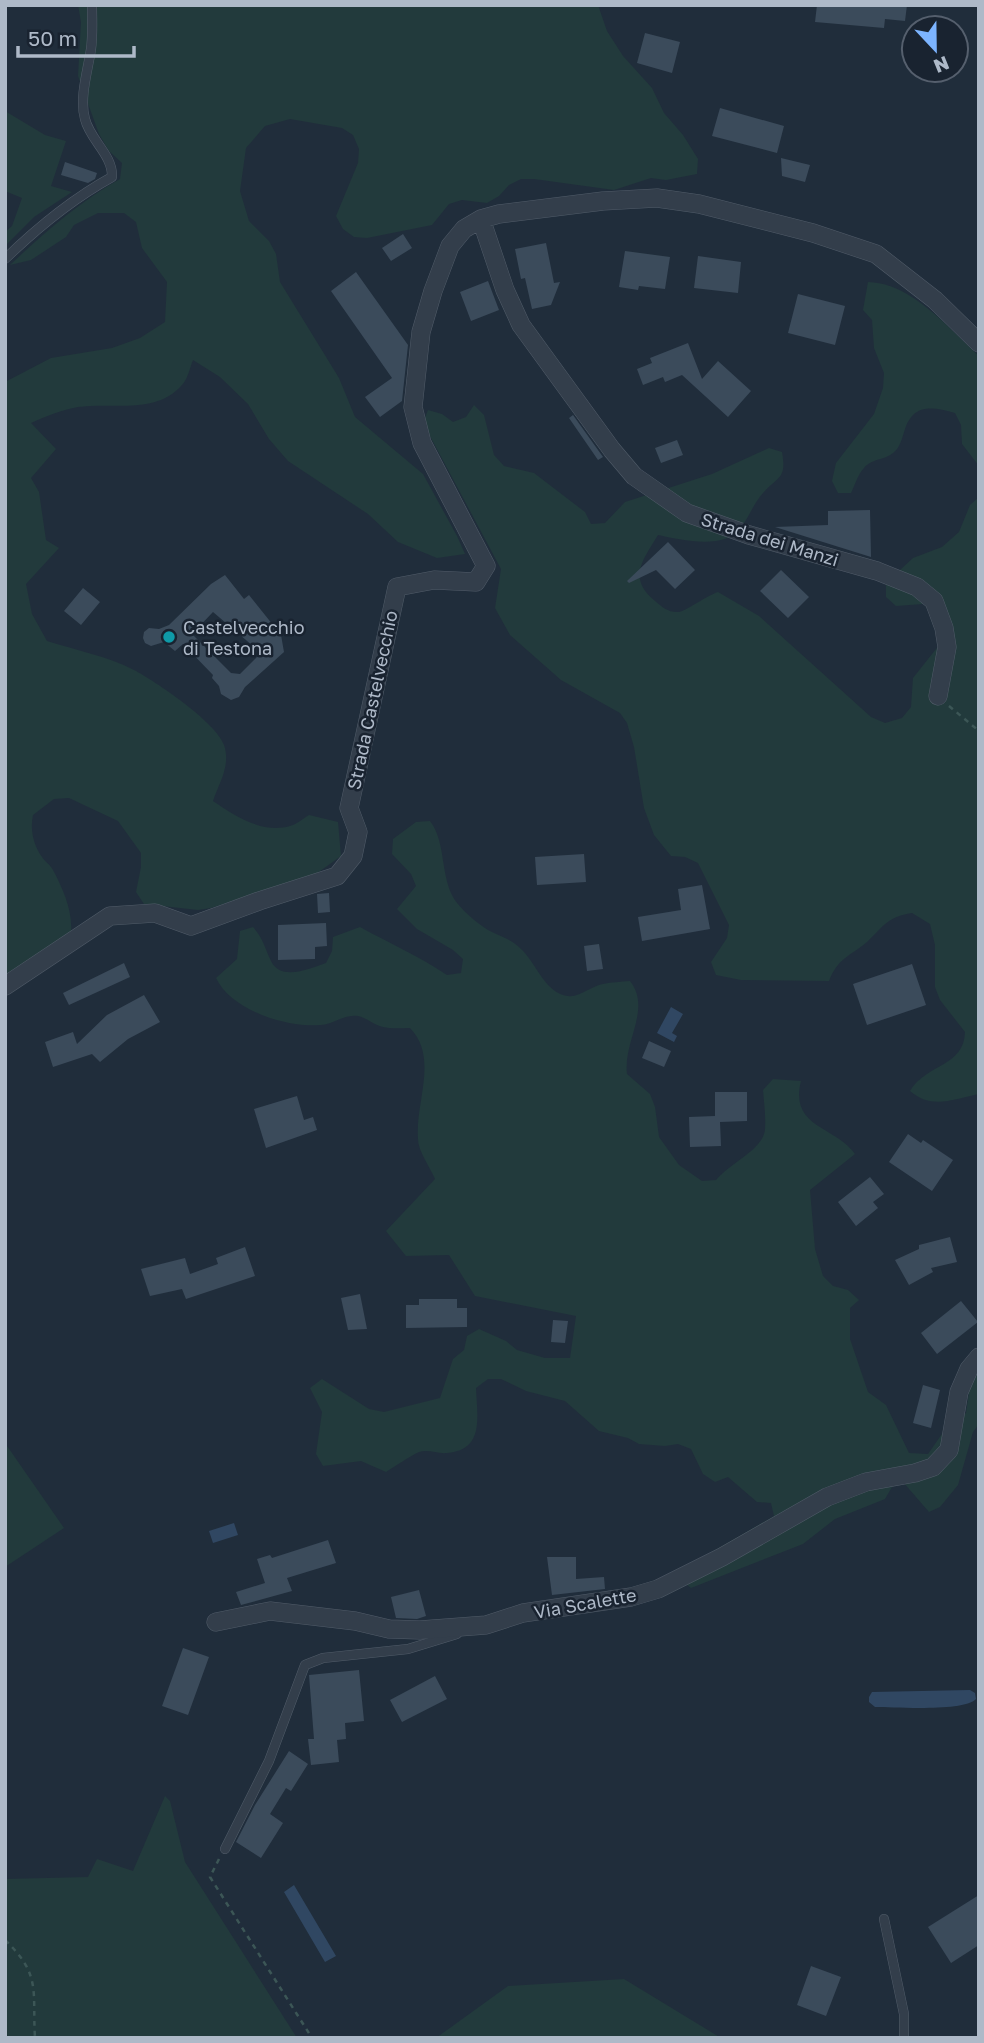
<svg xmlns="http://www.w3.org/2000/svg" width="984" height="2043" font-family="'Golos Text',sans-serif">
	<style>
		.green { fill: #223a3c }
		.water { fill: #304762 }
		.building { fill: #3b4b5b; fill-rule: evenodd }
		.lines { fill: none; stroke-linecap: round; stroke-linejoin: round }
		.service-casing { stroke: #515c69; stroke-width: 10 }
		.minor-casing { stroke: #515c69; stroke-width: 19 }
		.path { stroke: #3c5656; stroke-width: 2.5; stroke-dasharray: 5 5; stroke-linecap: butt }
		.service { stroke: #333e4b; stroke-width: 9 }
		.minor { stroke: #333e4b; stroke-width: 18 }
		.culture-dot { fill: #0f9aa8; stroke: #192330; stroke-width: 2.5 }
		.labels { text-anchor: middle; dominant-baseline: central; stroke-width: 5; stroke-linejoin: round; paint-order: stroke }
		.street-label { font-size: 18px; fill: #aeb9c8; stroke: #192330 }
		.poi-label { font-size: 18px; fill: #aeb9c8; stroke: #192330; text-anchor: start }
	</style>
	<rect width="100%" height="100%" fill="#202d3b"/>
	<!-- green -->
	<path class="green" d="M 78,5 L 598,5 L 607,31 L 623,56 L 652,88 L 664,113 L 683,135 L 698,159 L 697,174 L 666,180 L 651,178 L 614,190 L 534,179 L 521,179 L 509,185 L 499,196 L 487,203 L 462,200 L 449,204 L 432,225 L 367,238 L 354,237 L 343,229 L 336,216 L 358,163 L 359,149 L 353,135 L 342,128 L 290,119 L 265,126 L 246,148 L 240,191 L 249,221 L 269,241 L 276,254 L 280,282 L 339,378 L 355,417 L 423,474 L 457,536 L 465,554 L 437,558 L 398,542 L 368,514 L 288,461 L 269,439 L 248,404 L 220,377 L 193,360 C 190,367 188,379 182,385 C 156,415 113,402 78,407 C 62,410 46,416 31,423 L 56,449 L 31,478 L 39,492 L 46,540 L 59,548 L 26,584 L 32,614 L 47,641 C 75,650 107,656 134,670 C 155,681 216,722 224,745 C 231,766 219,783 213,801 C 235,816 262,834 290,826 C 296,825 304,818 309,815 L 338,822 L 341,856 L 316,874 L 211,908 L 198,910 L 144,904 L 136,892 L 141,867 L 141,853 L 118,821 L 69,798 L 54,799 L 33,815 C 30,829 33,845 42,857 C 45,862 50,864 53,870 C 63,889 73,911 71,933 L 5,976 L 5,382 L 51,358 L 112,348 L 140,338 L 165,322 L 167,282 L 142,248 L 136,222 L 124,213 L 98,213 L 74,225 L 66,237 L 31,260 L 10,265 C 44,233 79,202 120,179 L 122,163 L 109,151 L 99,134 L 78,76 L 81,22 Z
		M 5,111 L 45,135 L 66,141 L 51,186 L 72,192 L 34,217 L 5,246 L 5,232 L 12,226 L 22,198 L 5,191 Z
		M 868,282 C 912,283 948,328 979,356 L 979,466 L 962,444 L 961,425 L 955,413 C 933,407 914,403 905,429 C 903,435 901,444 897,449 C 888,461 873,457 864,468 C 858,474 855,485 851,493 L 838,493 L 832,481 L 836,463 L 874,414 L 883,388 L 884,373 L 874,348 L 872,320 L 863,310 Z
		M 474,405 L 484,415 L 494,455 L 504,466 L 534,473 L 585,512 L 591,524 L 605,523 L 625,502 L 712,474 L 769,448 L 782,452 C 787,479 778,476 763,493 C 754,503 750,515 742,526 C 726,551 682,540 658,535 C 643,560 627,578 655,601 C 662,607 669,613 679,612 C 688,610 706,596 718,592 L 759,616 L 871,717 L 885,723 L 902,718 L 911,707 L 913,678 L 944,639 L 938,612 L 923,604 L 896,606 L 886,597 L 886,583 L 913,558 L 942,547 L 959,532 L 970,505 L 979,497 L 979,1094 C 953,1099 932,1110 910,1091 C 927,1063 964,1067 965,1032 L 940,1000 L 935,987 L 935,945 L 930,924 L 912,913 C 887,917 884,926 867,942 C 849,957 838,958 829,981 L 741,980 L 716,975 L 711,962 L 727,938 L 729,925 L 698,863 L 685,857 L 671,856 L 654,835 L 644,808 L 634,747 L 627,723 L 620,713 L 561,680 L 510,635 L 495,608 L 501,569 L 423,423 L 428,410 L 442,414 L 453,422 L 466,417 Z
		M 430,821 C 446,842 440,872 453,897 C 459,908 477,923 488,930 C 499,936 511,939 520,948 C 537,963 544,993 568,996 C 579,998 591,986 603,984 C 611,982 621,982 630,981 C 652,1009 623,1041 627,1074 L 650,1094 L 655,1107 L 659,1137 L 679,1165 L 702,1181 L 716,1180 C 730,1163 764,1149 765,1129 C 766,1117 764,1103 763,1090 L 773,1079 L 801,1081 C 789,1128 836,1126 855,1154 L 810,1190 L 815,1249 L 823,1276 L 833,1286 L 848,1290 L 859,1300 L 850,1308 L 850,1339 L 868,1392 L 886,1405 L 909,1453 L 928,1454 L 944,1431 L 966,1413 L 970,1386 L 979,1366 L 979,1424 L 973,1432 L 958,1485 L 940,1507 L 929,1512 L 903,1482 L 892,1487 L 885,1499 L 835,1519 L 803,1544 L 691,1588 L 681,1580 L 686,1567 L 774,1516 L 771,1503 L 757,1502 L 728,1477 L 715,1482 L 703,1474 L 691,1449 L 678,1444 L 665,1446 L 639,1444 L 628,1438 L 599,1431 L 565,1401 L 526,1391 L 501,1379 L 488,1379 L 476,1388 C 477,1416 485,1450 447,1453 C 438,1454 428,1449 419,1452 C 408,1457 396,1466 386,1472 L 361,1461 L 323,1466 L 316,1454 L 322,1412 L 310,1388 L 322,1379 L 369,1409 L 384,1412 L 440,1398 L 453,1359 L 464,1350 L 467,1336 L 479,1329 L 506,1341 L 517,1350 L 545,1358 L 570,1358 L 576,1316 L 475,1296 L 449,1255 L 406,1256 L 386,1231 L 435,1179 C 430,1167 418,1151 418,1139 C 415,1102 439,1058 410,1028 C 402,1028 391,1029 383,1027 C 374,1025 367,1018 358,1016 C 344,1014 334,1024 321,1025 C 286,1028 231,1010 216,978 L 237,959 L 240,931 L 253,927 C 263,938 265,948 271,961 C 281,982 311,968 326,963 L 332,951 L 333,937 L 360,927 C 389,943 419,956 447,975 L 461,973 L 463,959 L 453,950 L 417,929 L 397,909 L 416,886 L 411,874 L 392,854 L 393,839 L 416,822 Z
		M 5,1443 L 64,1528 L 5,1567 Z
		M 165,1796 L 170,1801 L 185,1862 L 297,2038 L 5,2038 L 5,1879 L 88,1877 L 97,1859 L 133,1871 Z
		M 624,1979 L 721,2038 L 436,2038 L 508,1986 Z"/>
	<!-- water -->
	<path class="water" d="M 671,1007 L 683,1014 L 672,1033 L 677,1036 L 674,1042 L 657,1033 Z
		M 234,1523 L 238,1535 L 213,1543 L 209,1531 Z
		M 970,1690 L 975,1693 L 976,1699 C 964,1712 895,1707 875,1707 L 869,1702 L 869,1697 L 872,1692 Z
		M 294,1885 L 336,1956 L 325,1962 L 284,1892 Z"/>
	<!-- building -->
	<path class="building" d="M 817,5 L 907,5 L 905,21 L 885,19 L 884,28 L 815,22 Z
		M 645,33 L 680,42 L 672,73 L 637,63 Z
		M 720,108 L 784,126 L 777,153 L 712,136 Z
		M 781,158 L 810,165 L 805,182 L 782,176 Z
		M 65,162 L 97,173 L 95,179 L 88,183 L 61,175 Z
		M 403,234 L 412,248 L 391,261 L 382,248 Z
		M 546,243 L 554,283 L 560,282 L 551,305 L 532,309 L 525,278 L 521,279 L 515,249 Z
		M 625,251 L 670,257 L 665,289 L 639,286 L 638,290 L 619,287 Z
		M 698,256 L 741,262 L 738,293 L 694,288 Z
		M 356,272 L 408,345 L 402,401 L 380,417 L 365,397 L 392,378 L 331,291 Z
		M 488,281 L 499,310 L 471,321 L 460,292 Z
		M 798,294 L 845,306 L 835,345 L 788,333 Z
		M 688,343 L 702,379 L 718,361 L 751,391 L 728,417 L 682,375 L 665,382 L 663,377 L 643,385 L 637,369 L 652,363 L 650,358 Z
		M 573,415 L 603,457 L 598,460 L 569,418 Z
		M 677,440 L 683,455 L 661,463 L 655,448 Z
		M 870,510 L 871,557 L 775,527 L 828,525 L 828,511 Z
		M 668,542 L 695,570 L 675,589 L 656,570 L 629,583 L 627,581 Z
		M 781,570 L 809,597 L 788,618 L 760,591 Z
		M 225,575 L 244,599 L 249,595 L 281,635 L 284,652 L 245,687 L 239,697 L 231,700 L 221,694 L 219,686 L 212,678 L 213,675 L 183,644 L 175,651 L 164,642 L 151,646 L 145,643 L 143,638 L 144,632 L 149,628 L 159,629 L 169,625 L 211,584 ZM 213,612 L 253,646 L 258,656 L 240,674 L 231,673 L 192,634 Z
		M 83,588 L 100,602 L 81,625 L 64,611 Z
		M 584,854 L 586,882 L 537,885 L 535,857 Z
		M 702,885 L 710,929 L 642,941 L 638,917 L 681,910 L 678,889 Z
		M 329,893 L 330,912 L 318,913 L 317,894 Z
		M 326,923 L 327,946 L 315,947 L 315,959 L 278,960 L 278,925 Z
		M 599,944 L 603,969 L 587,971 L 584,946 Z
		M 124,963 L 130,977 L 69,1005 L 63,993 Z
		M 912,964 L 926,1005 L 867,1025 L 853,984 Z
		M 144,995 L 160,1022 L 128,1039 L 100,1062 L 92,1054 L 53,1067 L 45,1042 L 73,1032 L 77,1044 L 107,1015 Z
		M 649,1041 L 671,1051 L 664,1067 L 642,1058 Z
		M 715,1092 L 747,1092 L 747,1121 L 720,1122 L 721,1146 L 690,1147 L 689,1117 L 715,1116 Z
		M 297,1096 L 304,1120 L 313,1117 L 317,1130 L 266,1148 L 254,1109 Z
		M 908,1134 L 921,1143 L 923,1140 L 953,1160 L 932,1191 L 889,1162 Z
		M 870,1177 L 884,1194 L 873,1202 L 878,1208 L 856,1226 L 838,1202 Z
		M 950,1237 L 957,1262 L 931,1268 L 933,1272 L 909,1285 L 895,1260 L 919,1249 L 919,1245 Z
		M 245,1247 L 255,1276 L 186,1299 L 182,1289 L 150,1296 L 141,1269 L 185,1258 L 190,1274 L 218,1264 L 216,1258 Z
		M 360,1294 L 367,1329 L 348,1330 L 341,1298 Z
		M 419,1299 L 457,1299 L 457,1308 L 467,1308 L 467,1327 L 406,1328 L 406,1305 L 419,1305 Z
		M 961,1301 L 978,1322 L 937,1354 L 921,1333 Z
		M 553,1320 L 568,1321 L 565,1343 L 551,1342 Z
		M 923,1385 L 940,1390 L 931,1428 L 913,1423 Z
		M 328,1540 L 336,1563 L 287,1578 L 292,1591 L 241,1605 L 236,1592 L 265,1583 L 257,1559 L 270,1555 L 272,1558 Z
		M 547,1557 L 576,1557 L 576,1579 L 604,1577 L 605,1589 L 552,1595 Z
		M 419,1590 L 426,1616 L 417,1619 L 396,1618 L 391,1597 Z
		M 183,1648 L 209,1657 L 188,1715 L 162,1706 Z
		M 359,1670 L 364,1721 L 345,1723 L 346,1739 L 337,1740 L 339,1762 L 311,1765 L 308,1739 L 314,1739 L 309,1675 Z
		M 435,1676 L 447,1699 L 402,1722 L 390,1700 Z
		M 289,1751 L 308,1764 L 291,1791 L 286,1788 L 270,1814 L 283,1823 L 261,1858 L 236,1842 L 255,1805 Z
		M 979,1895 L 979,1945 L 951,1963 L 928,1927 Z
		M 811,1966 L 841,1977 L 826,2016 L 797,2005 Z"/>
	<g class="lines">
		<!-- service casing -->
		<g class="service-casing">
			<path id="service" d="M 5,259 C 38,227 72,199 112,177 C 113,155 90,140 85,119 C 79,98 88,70 91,49 C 93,35 92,20 92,5
				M 225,1849 L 269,1761 L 305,1665 L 323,1658 L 408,1649 L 457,1634
				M 884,1919 L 904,2014 L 904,2038"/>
		</g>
		<!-- minor casing -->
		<g class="minor-casing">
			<path id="minor" d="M 481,219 L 505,290 L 521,325 L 612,450 L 634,476 L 687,513 L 749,535 L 877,571 L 917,587 L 934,601 L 944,628 L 947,647 L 938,696
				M 5,986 L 110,916 L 155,913 L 191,926 L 259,901 L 337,876 L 353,856 L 358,832 L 349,808 L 397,587 L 434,580 L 476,582 L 486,566 L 422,443 L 413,407 L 421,332 L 433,291 L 450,246 L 464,229 L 481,219 L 499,214 L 603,201 L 657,198 L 699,204 L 813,233 L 876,254 L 935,300 L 979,343
				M 216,1622 L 270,1611 L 355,1621 L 389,1629 L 420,1630 L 486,1625 L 523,1613 L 631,1597 L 658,1589 L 722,1557 L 827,1497 L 866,1482 L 915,1473 L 933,1467 L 949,1450 L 959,1392 L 969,1369 L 979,1357"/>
		</g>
		<!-- path -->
		<path class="path" d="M 949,706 L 979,731
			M 219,1859 L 210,1877 L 312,2038
			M 5,1940 C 42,1975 32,1992 35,2038"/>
		<!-- service -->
		<use href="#service" class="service"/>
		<!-- minor -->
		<use href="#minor" class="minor"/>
	</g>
	<!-- markers -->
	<circle class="culture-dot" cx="169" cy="637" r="7"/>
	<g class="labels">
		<!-- street labels -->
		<g class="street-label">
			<text transform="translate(770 539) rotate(17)">Strada dei Manzi</text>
			<text transform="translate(372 700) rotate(-78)">Strada Castelvecchio</text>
			<text transform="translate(585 1603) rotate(-10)">Via Scalette</text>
		</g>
		<!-- poi labels -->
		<g class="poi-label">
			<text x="183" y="627">Castelvecchio<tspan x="183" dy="21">di Testona</tspan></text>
		</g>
	</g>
	<!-- border -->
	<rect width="984" height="2043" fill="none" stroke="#aeb9c8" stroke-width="14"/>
	<!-- north arrow -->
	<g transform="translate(935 49) rotate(158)"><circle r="33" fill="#192330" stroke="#555f6d" stroke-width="2"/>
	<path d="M0-5L12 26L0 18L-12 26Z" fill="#7cb4ff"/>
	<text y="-10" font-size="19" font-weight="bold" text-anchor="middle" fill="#aeb9c8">N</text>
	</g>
	<!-- scale -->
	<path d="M18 46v10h116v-10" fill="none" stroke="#aeb9c8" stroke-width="3.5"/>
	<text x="28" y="46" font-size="21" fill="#aeb9c8" stroke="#192330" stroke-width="5" paint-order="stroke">50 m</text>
</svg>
